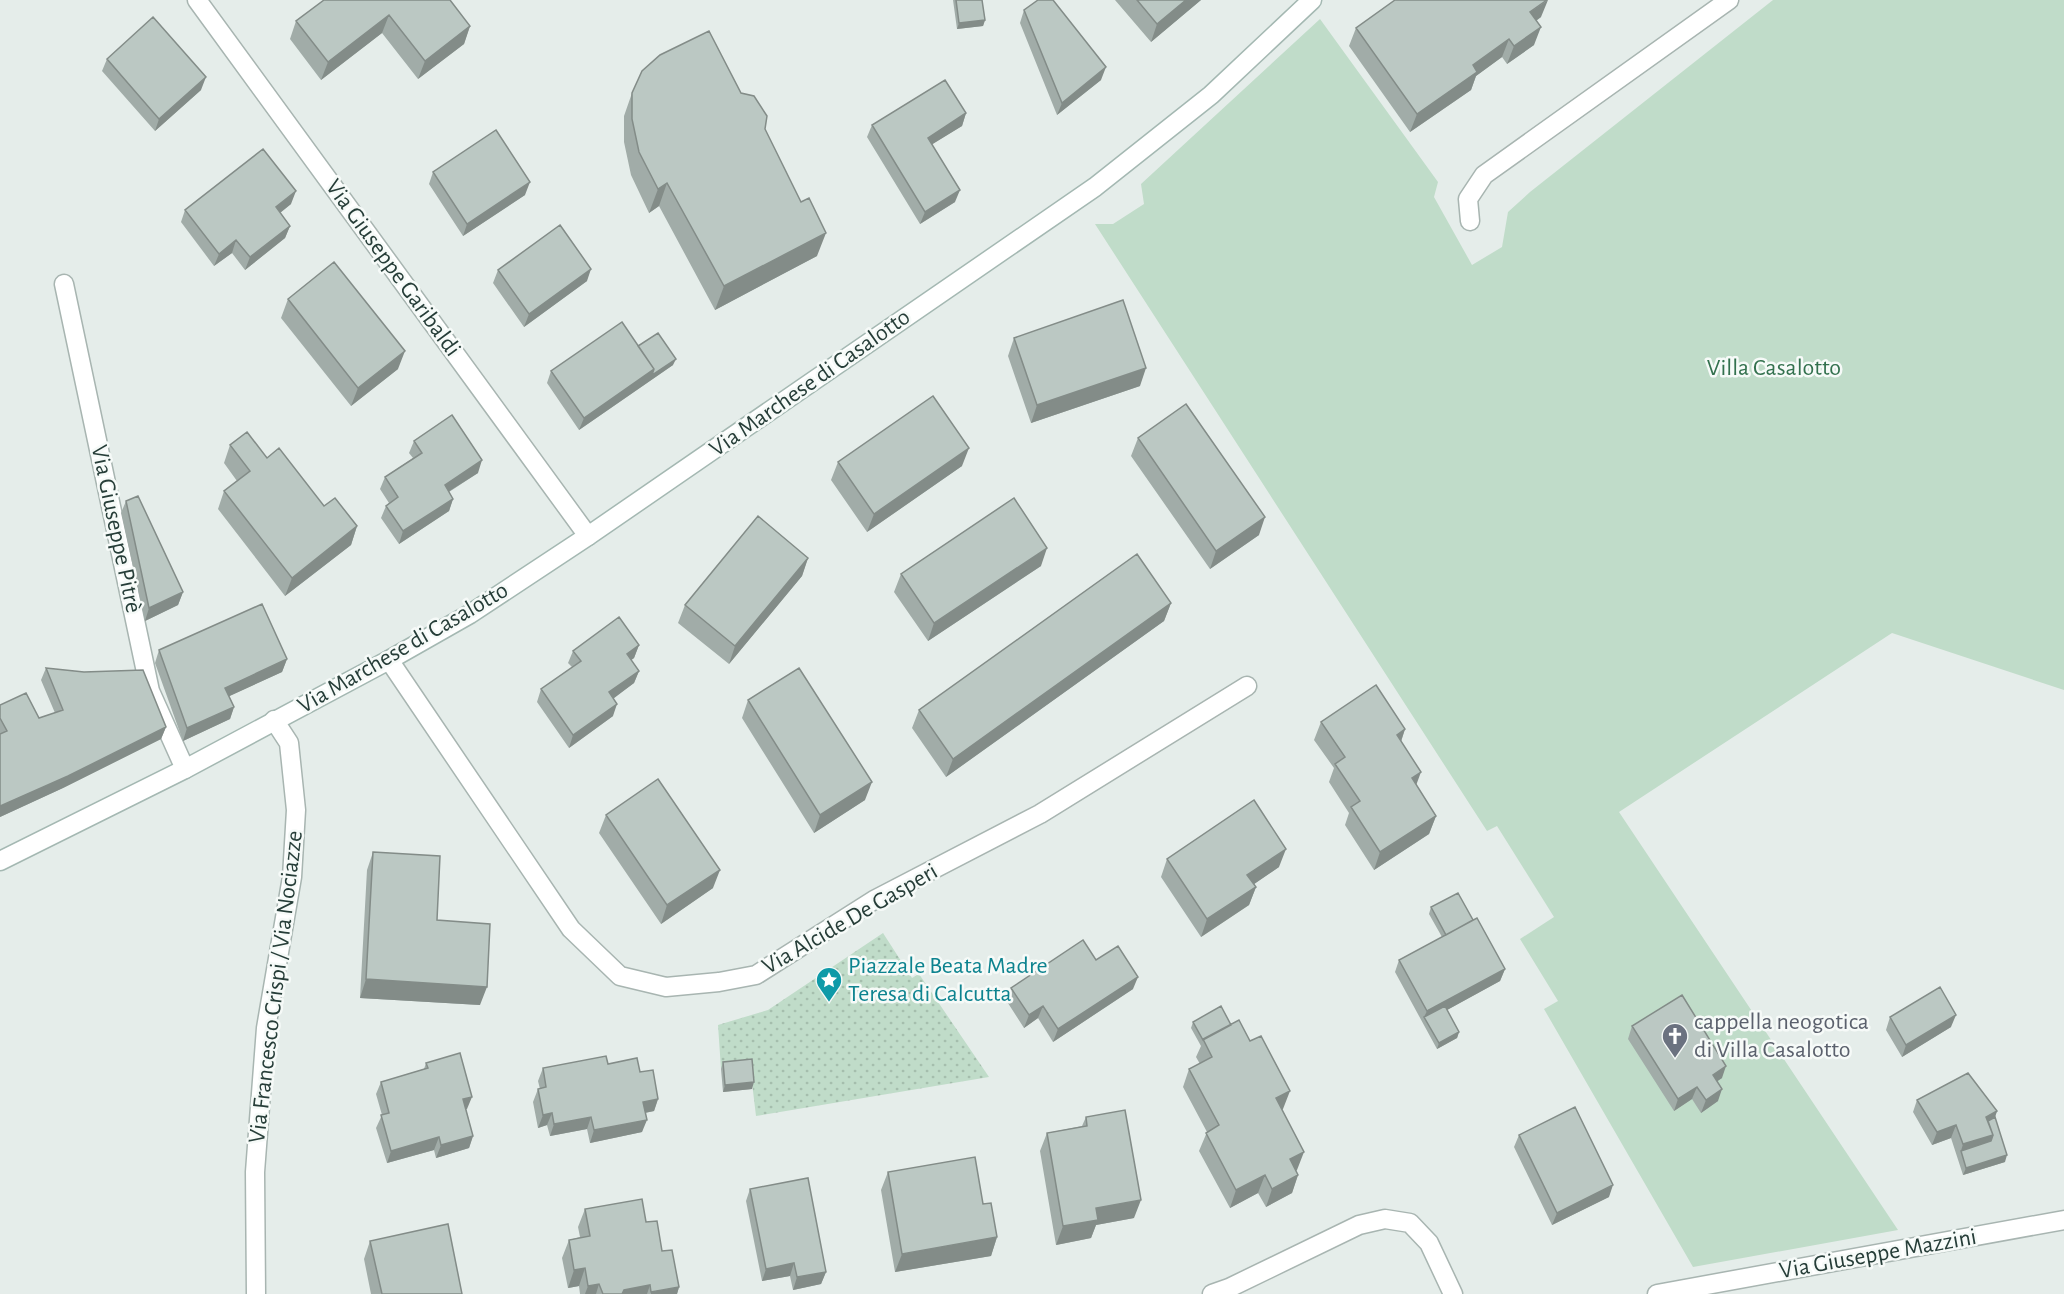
<svg xmlns="http://www.w3.org/2000/svg" width="2064" height="1294" font-family="'Alegreya Sans',sans-serif">
	<style>
		.park { fill: #c0dcc9 }
		.garden { fill: url(#garden-dots) }
		.lines { fill: none; stroke-linecap: round; stroke-linejoin: round }
		.street-casing { stroke: #a8b5b1; stroke-width: 21 }
		.secondary-casing { stroke: #a4b8b2; stroke-width: 21 }
		.street { stroke: #fff; stroke-width: 18 }
		.secondary { stroke: #fff; stroke-width: 18 }
		.wall { fill: #a1aca8 }
		.shaded-wall { fill: #838c88 }
		.building { fill: #bbc8c3; stroke: #838c88; stroke-width: 1.5 }
		.labels { text-anchor: middle; dominant-baseline: central; stroke-width: 5; stroke-linejoin: round; paint-order: stroke }
		.street-label { font-size: 24px; fill: #263d38; stroke: #f6faf8 }
		.park-label { font-size: 24px; fill: #33714e; stroke: #f6faf8 }
		.culture-label { font-size: 24px; fill: #0d838f; stroke: #f6faf8; text-anchor: start }
		.worship-label { font-size: 24px; fill: #5b616d; stroke: #f6faf8; text-anchor: start }
	</style>
	<defs>
		<pattern id="garden-dots" width="8" height="8" patternUnits="userSpaceOnUse" patternTransform="scale(1.5)"><rect width="8" height="8" fill="#c0dcc9"/><path d="M2 2h.1M6 6h.1" fill="none" stroke="#a5bead" stroke-width="1.8" stroke-linecap="round"/></pattern>
	</defs>
	<rect width="100%" height="100%" fill="#e5edea"/>
	<!-- park -->
	<path class="park" d="M 1773,0 L 2064,0 L 2064,690 L 1892,633 L 1619,812 L 1898,1230 L 1693,1267 L 1544,1009 L 1558,1001 L 1520,939 L 1554,917 L 1497,826 L 1487,831 L 1095,224 L 1113,224 L 1144,204 L 1141,184 L 1320,19 L 1438,182 L 1434,197 L 1472,265 L 1502,247 L 1508,212 L 1530,192 Z"/>
	<!-- garden -->
	<path class="garden" d="M 883,933 L 912,978 L 919,974 L 989,1077 L 756,1116 L 750,1066 L 721,1069 L 718,1025 L 768,1010 Z"/>
	<g class="lines">
		<!-- street casing -->
		<g class="street-casing">
			<path id="street" d="M 197,0 L 588,536
				M 1470,221 L 1468,199 L 1484,175 L 1729,0
				M 64,284 L 150,691 L 185,769
				M 389,660 L 571,929 L 620,976 L 666,987 L 719,982 L 756,975 L 874,900 L 1040,814 L 1247,686
				M 256,1294 L 255,1172 L 266,1028 L 292,877 L 296,810 L 289,743 L 274,720
				M 1212,1294 L 1229,1288 L 1359,1225 L 1385,1219 L 1410,1223 L 1429,1243 L 1453,1294
				M 1657,1294 L 2064,1220"/>
		</g>
		<!-- secondary casing -->
		<g class="secondary-casing">
			<path id="secondary" d="M 0,861 L 185,769 L 389,660 L 470,614 L 588,536 L 1095,187 L 1211,95 L 1312,0"/>
		</g>
		<!-- street -->
		<use href="#street" class="street"/>
		<!-- secondary -->
		<use href="#secondary" class="secondary"/>
	</g>
	<!-- wall -->
	<path class="wall" d="M 324,0 L 470,26 L 464,44 L 418,79 L 382,33 L 321,80 L 290,39 L 296,21 Z
		M 953,0 L 982,0 L 985,20 L 983,26 L 957,29 Z
		M 1115,0 L 1201,0 L 1151,42 Z
		M 1024,10 L 1101,80 L 1057,115 L 1020,23 Z
		M 1541,17 L 1536,21 L 1534,45 L 1507,64 L 1502,57 L 1476,76 L 1471,90 L 1410,132 L 1349,46 L 1356,28 Z
		M 107,59 L 201,90 L 155,131 L 102,71 Z
		M 632,93 L 741,93 L 765,129 L 817,256 L 715,310 L 659,206 L 649,213 L 631,175 L 624,142 L 624,116 Z
		M 966,113 L 962,126 L 932,144 L 955,202 L 920,224 L 867,137 L 872,125 Z
		M 433,172 L 525,195 L 463,236 L 429,184 Z
		M 291,204 L 280,213 L 290,226 L 285,238 L 245,270 L 232,253 L 214,266 L 181,222 L 185,210 Z
		M 498,270 L 587,281 L 524,327 L 493,283 Z
		M 288,299 L 398,369 L 351,406 L 281,318 Z
		M 1014,338 L 1140,386 L 1031,423 L 1008,356 Z
		M 638,346 L 673,365 L 579,430 L 547,383 L 551,371 Z
		M 1138,438 L 1259,535 L 1210,569 L 1131,456 Z
		M 414,441 L 478,473 L 449,492 L 453,499 L 449,511 L 399,544 L 381,518 L 386,506 L 389,503 L 380,489 L 385,477 L 413,458 L 409,453 Z
		M 230,445 L 267,458 L 324,506 L 357,526 L 351,545 L 285,596 L 218,509 L 224,491 L 237,481 L 224,463 Z
		M 838,462 L 962,466 L 867,532 L 831,480 Z
		M 126,501 L 183,592 L 178,605 L 145,621 L 121,513 Z
		M 808,558 L 802,576 L 729,664 L 678,623 L 685,605 Z
		M 1041,566 L 928,641 L 894,592 L 901,574 Z
		M 1171,603 L 1164,621 L 946,777 L 912,728 L 919,710 Z
		M 639,645 L 634,658 L 631,660 L 639,671 L 634,683 L 613,698 L 613,716 L 569,748 L 537,702 L 541,689 L 572,667 L 568,663 L 573,651 Z
		M 159,650 L 287,659 L 282,672 L 229,696 L 234,707 L 230,719 L 183,741 L 155,663 Z
		M 46,668 L 166,727 L 161,739 L 63,788 L 0,817 L 0,705 L 39,718 L 55,713 L 41,680 Z
		M 748,700 L 865,800 L 814,833 L 742,718 Z
		M 1321,722 L 1405,729 L 1401,742 L 1416,785 L 1436,816 L 1429,834 L 1374,870 L 1345,825 L 1349,813 L 1329,782 L 1334,768 L 1314,740 Z
		M 606,815 L 713,888 L 661,924 L 599,833 Z
		M 373,852 L 437,920 L 480,1005 L 360,998 L 367,870 Z
		M 1167,859 L 1279,867 L 1254,884 L 1256,887 L 1249,905 L 1201,937 L 1161,877 Z
		M 1431,907 L 1473,920 L 1505,969 L 1500,981 L 1447,1010 L 1459,1032 L 1457,1038 L 1437,1049 L 1395,972 L 1399,960 L 1442,937 L 1429,914 Z
		M 1096,960 L 1133,989 L 1053,1042 L 1038,1018 L 1024,1028 L 1006,1000 L 1011,988 Z
		M 1890,1017 L 1951,1027 L 1902,1057 L 1886,1030 Z
		M 1193,1022 L 1231,1025 L 1283,1109 L 1282,1110 L 1297,1170 L 1296,1171 L 1298,1175 L 1292,1193 L 1266,1207 L 1258,1193 L 1230,1208 L 1199,1151 L 1207,1132 L 1183,1087 L 1189,1069 L 1200,1064 L 1196,1057 L 1201,1046 L 1191,1028 Z
		M 1632,1026 L 1722,1078 L 1717,1081 L 1718,1101 L 1701,1113 L 1692,1099 L 1674,1111 L 1628,1039 Z
		M 723,1062 L 752,1089 L 723,1092 L 721,1069 Z
		M 426,1063 L 467,1109 L 466,1109 L 473,1136 L 469,1148 L 436,1158 L 434,1150 L 387,1163 L 376,1128 L 382,1115 L 376,1094 L 381,1082 L 424,1069 Z
		M 608,1064 L 640,1072 L 658,1099 L 654,1111 L 645,1113 L 642,1132 L 590,1143 L 587,1129 L 550,1136 L 547,1125 L 538,1128 L 533,1102 L 538,1089 L 540,1089 L 538,1081 L 543,1068 Z
		M 1917,1100 L 1997,1111 L 1995,1117 L 2005,1162 L 1963,1175 L 1951,1138 L 1932,1145 L 1913,1112 Z
		M 1086,1117 L 1134,1218 L 1096,1225 L 1091,1238 L 1056,1245 L 1040,1151 L 1047,1133 L 1082,1126 Z
		M 1519,1135 L 1609,1197 L 1552,1225 L 1514,1147 Z
		M 888,1172 L 983,1204 L 997,1237 L 991,1256 L 895,1272 L 881,1190 Z
		M 750,1189 L 826,1272 L 821,1284 L 793,1290 L 790,1276 L 762,1281 L 746,1201 Z
		M 585,1209 L 646,1222 L 662,1251 L 679,1287 L 677,1294 L 580,1294 L 579,1286 L 568,1288 L 562,1258 L 569,1240 L 580,1237 L 578,1227 Z
		M 370,1241 L 462,1294 L 371,1294 L 364,1259 Z"/>
	<!-- shaded-wall -->
	<path class="shaded-wall" d="M 1186,0 L 1201,0 L 1151,42 L 1157,24 Z
		M 1548,0 L 1541,17 L 1523,30 L 1530,12 Z
		M 389,15 L 382,33 L 321,80 L 328,62 Z
		M 985,20 L 983,26 L 957,29 L 959,23 Z
		M 470,26 L 464,44 L 418,79 L 425,61 Z
		M 1541,27 L 1534,45 L 1507,64 L 1514,46 Z
		M 1509,39 L 1502,57 L 1476,76 L 1471,90 L 1410,132 L 1417,114 L 1473,65 Z
		M 1106,67 L 1101,80 L 1057,115 L 1062,103 Z
		M 206,77 L 201,90 L 155,131 L 159,119 Z
		M 966,113 L 962,126 L 923,150 L 928,138 Z
		M 530,182 L 525,195 L 463,236 L 467,224 Z
		M 667,183 L 659,206 L 649,213 L 658,189 Z
		M 960,190 L 955,202 L 920,224 L 925,212 Z
		M 296,191 L 291,204 L 271,220 L 276,207 Z
		M 290,226 L 285,238 L 245,270 L 250,257 Z
		M 826,233 L 817,256 L 715,310 L 724,286 Z
		M 236,240 L 232,253 L 214,266 L 219,254 Z
		M 591,269 L 587,281 L 524,327 L 529,314 Z
		M 405,351 L 398,369 L 351,406 L 358,388 Z
		M 676,359 L 673,365 L 579,430 L 584,418 L 654,369 Z
		M 1146,368 L 1140,386 L 1031,423 L 1037,405 Z
		M 969,448 L 962,466 L 867,532 L 874,514 Z
		M 482,460 L 478,473 L 440,497 L 445,485 Z
		M 453,499 L 449,511 L 399,544 L 403,531 Z
		M 1265,517 L 1259,535 L 1210,569 L 1216,551 Z
		M 357,526 L 351,545 L 285,596 L 292,578 Z
		M 1047,548 L 1041,566 L 928,641 L 934,623 Z
		M 808,558 L 802,576 L 729,664 L 735,646 Z
		M 183,592 L 178,605 L 145,621 L 149,608 Z
		M 1171,603 L 1164,621 L 946,777 L 953,759 Z
		M 639,645 L 634,658 L 623,666 L 627,654 Z
		M 287,659 L 282,672 L 221,700 L 225,688 Z
		M 639,671 L 634,683 L 605,705 L 609,692 Z
		M 617,704 L 613,716 L 569,748 L 573,735 Z
		M 234,707 L 230,719 L 183,741 L 187,728 Z
		M 166,727 L 161,739 L 63,788 L 0,817 L 0,806 Z
		M 1405,729 L 1399,747 L 1397,735 Z
		M 1421,772 L 1414,791 L 1412,778 Z
		M 872,782 L 865,800 L 814,833 L 820,815 Z
		M 1436,816 L 1429,834 L 1374,870 L 1380,852 Z
		M 1286,849 L 1279,867 L 1241,893 L 1247,875 Z
		M 720,870 L 713,888 L 661,924 L 667,905 Z
		M 1256,887 L 1249,905 L 1201,937 L 1207,919 Z
		M 1505,969 L 1500,981 L 1427,1021 L 1424,1017 L 1427,1011 Z
		M 1138,977 L 1133,989 L 1053,1042 L 1058,1029 Z
		M 366,979 L 487,987 L 480,1005 L 360,998 Z
		M 1043,1006 L 1038,1018 L 1024,1028 L 1029,1015 Z
		M 1956,1015 L 1951,1027 L 1902,1057 L 1906,1045 Z
		M 1459,1032 L 1457,1038 L 1437,1049 L 1439,1043 Z
		M 1726,1066 L 1722,1078 L 1709,1087 L 1713,1075 Z
		M 754,1082 L 752,1089 L 723,1092 L 725,1085 Z
		M 1697,1087 L 1692,1099 L 1674,1111 L 1678,1099 Z
		M 1722,1089 L 1718,1101 L 1701,1113 L 1706,1100 Z
		M 1290,1091 L 1283,1109 L 1269,1116 L 1276,1098 Z
		M 472,1097 L 467,1109 L 459,1111 L 463,1099 Z
		M 658,1099 L 654,1111 L 639,1114 L 643,1102 Z
		M 1997,1111 L 1993,1123 L 1985,1127 L 1986,1117 Z
		M 552,1113 L 547,1125 L 538,1128 L 543,1115 Z
		M 591,1117 L 587,1129 L 550,1136 L 554,1124 Z
		M 647,1120 L 642,1132 L 590,1143 L 594,1130 Z
		M 1956,1125 L 1951,1138 L 1932,1145 L 1937,1132 Z
		M 1993,1135 L 1988,1148 L 1961,1151 L 1963,1144 Z
		M 473,1136 L 469,1148 L 436,1158 L 441,1145 Z
		M 439,1137 L 434,1150 L 387,1163 L 391,1151 Z
		M 1304,1152 L 1297,1170 L 1283,1177 L 1290,1159 Z
		M 2007,1155 L 2005,1162 L 1963,1175 L 1966,1168 Z
		M 1265,1175 L 1258,1193 L 1230,1208 L 1236,1190 Z
		M 1298,1175 L 1292,1193 L 1266,1207 L 1272,1189 Z
		M 1613,1185 L 1609,1197 L 1552,1225 L 1557,1213 Z
		M 1141,1200 L 1134,1218 L 1096,1225 L 1091,1238 L 1056,1245 L 1063,1226 L 1096,1208 Z
		M 997,1237 L 991,1256 L 895,1272 L 902,1254 Z
		M 794,1263 L 790,1276 L 762,1281 L 766,1269 Z
		M 585,1268 L 579,1286 L 568,1288 L 574,1270 Z
		M 826,1272 L 821,1284 L 793,1290 L 797,1277 Z
		M 599,1284 L 596,1294 L 585,1294 L 588,1286 Z
		M 650,1285 L 647,1294 L 622,1294 L 624,1290 Z
		M 679,1287 L 677,1294 L 651,1294 L 651,1292 Z"/>
	<!-- building -->
	<path class="building" d="M 324,0 L 450,0 L 470,26 L 425,61 L 389,15 L 328,62 L 296,21 Z
		M 956,0 L 982,0 L 985,20 L 959,23 Z
		M 1038,0 L 1053,0 L 1106,67 L 1062,103 L 1024,10 Z
		M 1137,0 L 1186,0 L 1157,24 Z
		M 1395,0 L 1547,0 L 1530,12 L 1541,27 L 1514,46 L 1509,39 L 1473,65 L 1477,72 L 1417,114 L 1356,28 Z
		M 153,17 L 206,77 L 159,119 L 107,59 Z
		M 709,31 L 741,93 L 754,96 L 767,116 L 765,129 L 801,202 L 809,198 L 826,233 L 724,286 L 667,183 L 658,189 L 639,152 L 632,119 L 632,93 L 642,71 L 660,55 Z
		M 945,80 L 966,113 L 928,138 L 960,190 L 925,212 L 872,125 Z
		M 496,130 L 530,182 L 467,224 L 433,172 Z
		M 263,149 L 296,191 L 276,207 L 290,226 L 250,257 L 236,240 L 219,254 L 185,210 Z
		M 560,225 L 591,269 L 529,314 L 498,270 Z
		M 334,262 L 405,351 L 358,388 L 288,299 Z
		M 1123,300 L 1146,368 L 1037,405 L 1014,338 Z
		M 622,322 L 654,369 L 584,418 L 551,371 Z
		M 658,333 L 676,359 L 652,375 L 654,369 L 638,346 Z
		M 933,396 L 969,448 L 874,514 L 838,462 Z
		M 1186,404 L 1265,517 L 1216,551 L 1138,438 Z
		M 452,415 L 482,460 L 445,485 L 453,499 L 403,531 L 386,506 L 398,497 L 385,477 L 422,453 L 414,441 Z
		M 247,432 L 267,458 L 279,448 L 324,506 L 335,498 L 357,526 L 292,578 L 224,491 L 250,471 L 230,445 Z
		M 138,496 L 183,592 L 149,608 L 126,501 Z
		M 1014,498 L 1047,548 L 934,623 L 901,574 Z
		M 758,516 L 808,558 L 735,646 L 685,605 Z
		M 1137,554 L 1171,603 L 953,759 L 919,710 Z
		M 262,604 L 287,659 L 225,688 L 234,707 L 187,728 L 159,650 Z
		M 619,617 L 639,645 L 627,654 L 639,671 L 609,692 L 617,704 L 573,735 L 541,689 L 581,661 L 573,651 Z
		M 46,668 L 84,672 L 143,670 L 166,727 L 68,776 L 0,806 L 0,734 L 7,731 L 0,718 L 0,705 L 26,693 L 39,718 L 63,710 Z
		M 799,668 L 872,782 L 820,815 L 748,700 Z
		M 1376,685 L 1405,729 L 1397,735 L 1421,772 L 1412,778 L 1436,816 L 1380,852 L 1351,807 L 1360,801 L 1335,764 L 1345,757 L 1321,722 Z
		M 658,779 L 720,870 L 667,905 L 606,815 Z
		M 1254,800 L 1286,849 L 1247,875 L 1256,887 L 1207,919 L 1167,859 Z
		M 373,852 L 440,856 L 437,920 L 490,924 L 487,987 L 366,979 Z
		M 1458,893 L 1473,920 L 1446,935 L 1431,907 Z
		M 1477,918 L 1505,969 L 1427,1011 L 1399,960 Z
		M 1083,940 L 1096,960 L 1118,946 L 1138,977 L 1058,1029 L 1043,1006 L 1029,1015 L 1011,988 Z
		M 1940,987 L 1956,1015 L 1906,1045 L 1890,1017 Z
		M 1682,995 L 1726,1066 L 1713,1075 L 1722,1089 L 1706,1100 L 1697,1087 L 1678,1099 L 1632,1026 Z
		M 1221,1006 L 1231,1025 L 1203,1040 L 1193,1022 Z
		M 1445,1006 L 1459,1032 L 1439,1043 L 1424,1017 Z
		M 1239,1020 L 1250,1041 L 1261,1036 L 1290,1091 L 1276,1098 L 1304,1152 L 1290,1159 L 1298,1175 L 1272,1189 L 1265,1175 L 1236,1190 L 1206,1133 L 1219,1125 L 1189,1069 L 1212,1057 L 1203,1039 Z
		M 460,1053 L 472,1097 L 463,1099 L 473,1136 L 441,1145 L 439,1137 L 391,1151 L 381,1115 L 389,1113 L 381,1082 L 428,1068 L 426,1063 Z
		M 606,1056 L 608,1064 L 637,1058 L 640,1072 L 653,1070 L 658,1099 L 643,1102 L 647,1120 L 594,1130 L 591,1117 L 554,1124 L 552,1113 L 543,1115 L 538,1089 L 546,1087 L 543,1068 Z
		M 752,1059 L 754,1082 L 725,1085 L 723,1062 Z
		M 1968,1073 L 1997,1111 L 1986,1117 L 1993,1135 L 1963,1144 L 1956,1125 L 1937,1132 L 1917,1100 Z
		M 1575,1107 L 1613,1185 L 1557,1213 L 1519,1135 Z
		M 1125,1110 L 1141,1200 L 1096,1208 L 1098,1220 L 1063,1226 L 1047,1133 L 1087,1126 L 1086,1117 Z
		M 1995,1117 L 2007,1155 L 1966,1168 L 1961,1151 L 1991,1141 L 1993,1135 L 1988,1121 Z
		M 975,1157 L 983,1204 L 991,1203 L 997,1237 L 902,1254 L 888,1172 Z
		M 808,1178 L 826,1272 L 797,1277 L 794,1263 L 766,1269 L 750,1189 Z
		M 642,1199 L 646,1222 L 657,1221 L 662,1251 L 672,1250 L 679,1287 L 651,1292 L 650,1285 L 624,1290 L 622,1294 L 603,1294 L 599,1284 L 588,1286 L 585,1268 L 574,1270 L 569,1240 L 590,1236 L 585,1209 Z
		M 448,1224 L 462,1294 L 382,1294 L 370,1241 Z"/>
	<!-- icons -->
	<defs>
		<g id="sight-pin" transform="scale(1.35)"><path d="M0 17L-7.5 6A9.5 9.5 0 1 1 7.5 6Z" fill="#0f9aa8" stroke="#f6faf8"/><path d="M0-6L1.8-2.2L6-1.7L2.9 1.2L3.7 5.4L0 3.3L-3.7 5.4L-2.9 1.2L-6-1.7L-1.8-2.2Z" fill="#fff"/></g>
		<g id="church-pin" transform="scale(1.35)"><path d="M0 17L-7.5 6A9.5 9.5 0 1 1 7.5 6Z" fill="#6b7280" stroke="#f6faf8"/><path d="M-1.2-6h2.4v3.5h3.3v2.4h-3.3V6h-2.4V-.1h-3.3v-2.4h3.3Z" fill="#fff"/></g>
	</defs>
	<g fill-rule="evenodd">
		<use href="#sight-pin" x="829" y="980"/>
		<use href="#church-pin" x="1675" y="1036"/>
	</g>
	<g class="labels">
		<!-- street labels -->
		<g class="street-label">
			<text transform="translate(393 268) rotate(54)">Via Giuseppe Garibaldi</text>
			<text transform="translate(810 383) rotate(-35)">Via Marchese di Casalotto</text>
			<text transform="translate(116 529) rotate(78)">Via Giuseppe Pitrè</text>
			<text transform="translate(403 648) rotate(-30)">Via Marchese di Casalotto</text>
			<text transform="translate(850 919) rotate(-30)">Via Alcide De Gasperi</text>
			<text transform="translate(276 987) rotate(-83)">Via Francesco Crispi / Via Nociazze</text>
			<text transform="translate(1878 1254) rotate(-10)">Via Giuseppe Mazzini</text>
		</g>
		<!-- park labels -->
		<g class="park-label">
			<text x="1774" y="368">Villa Casalotto</text>
		</g>
		<!-- culture labels -->
		<g class="culture-label">
			<text x="848" y="966">Piazzale Beata Madre<tspan x="848" dy="28">Teresa di Calcutta</tspan></text>
		</g>
		<!-- worship labels -->
		<g class="worship-label">
			<text x="1694" y="1022">cappella neogotica<tspan x="1694" dy="28">di Villa Casalotto</tspan></text>
		</g>
	</g>
</svg>
